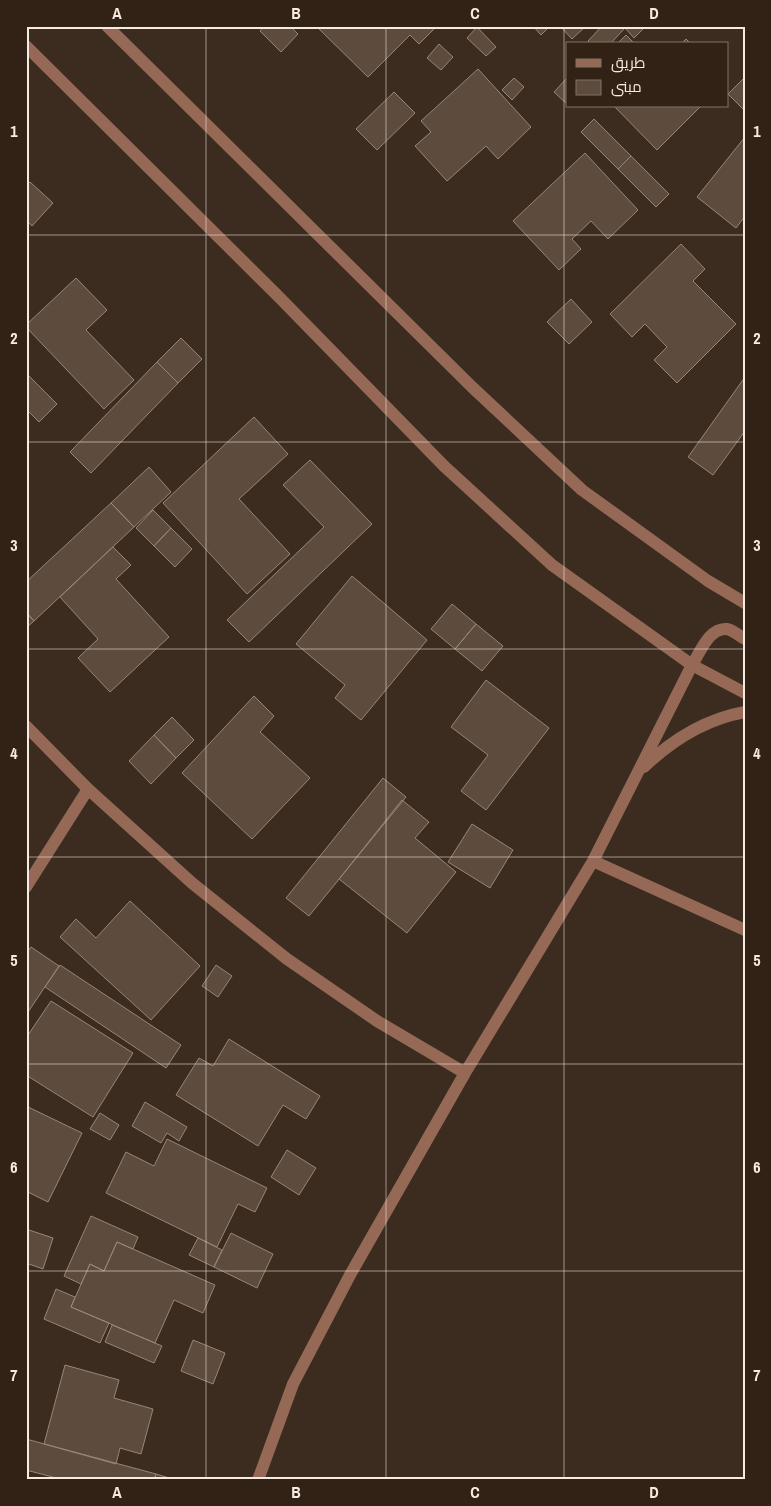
<svg xmlns="http://www.w3.org/2000/svg" width="771" height="1506" font-family="'Archivo Narrow',Cairo,sans-serif">
	<style>
		.building { fill: #5d4c3e; stroke: #988576 }
		.lines { fill: none; stroke-linecap: round; stroke-linejoin: round }
		.minor { stroke: #956956; stroke-width: 12 }
		.grid { fill: none; stroke: #f6ebe3; stroke-width: 1; stroke-opacity: 0.55 }
		.neatline { fill: none; stroke: #f6ebe3; stroke-width: 2 }
		.grid-label { font-size: 16px; text-anchor: middle; font-weight: bold; fill: #f6ebe3 }
	</style>
	<rect width="100%" height="100%" fill="#3c2c1f"/>
	<!-- building -->
	<path class="building" d="M 264,26 L 290,26 L 298,34 L 281,52 L 260,31 Z
		M 437,26 L 419,44 L 410,35 L 368,77 L 317,27 Z
		M 533,26 L 550,26 L 541,35 Z
		M 560,26 L 586,26 L 572,39 Z
		M 602,26 L 646,26 L 634,38 L 625,28 L 610,44 L 591,44 L 588,41 Z
		M 477,27 L 496,47 L 486,56 L 467,38 Z
		M 626,35 L 634,43 L 617,44 Z
		M 686,39 L 691,44 L 681,44 Z
		M 439,44 L 453,57 L 441,70 L 427,58 Z
		M 478,69 L 531,127 L 498,159 L 486,146 L 447,181 L 415,146 L 431,132 L 421,121 Z
		M 745,77 L 745,111 L 728,94 Z
		M 514,78 L 524,87 L 512,100 L 502,90 Z
		M 567,78 L 567,104 L 554,92 Z
		M 394,92 L 415,113 L 377,150 L 356,129 Z
		M 614,106 L 701,106 L 657,150 Z
		M 594,119 L 631,156 L 618,169 L 581,132 Z
		M 745,137 L 745,216 L 736,228 L 697,197 Z
		M 585,153 L 638,210 L 608,239 L 591,221 L 572,239 L 581,249 L 559,270 L 513,221 Z
		M 631,156 L 669,194 L 656,207 L 618,169 Z
		M 30,182 L 53,203 L 32,226 L 26,220 L 26,186 Z
		M 681,244 L 705,269 L 693,281 L 736,324 L 677,383 L 654,360 L 667,347 L 645,324 L 632,337 L 610,314 Z
		M 76,278 L 107,310 L 86,330 L 134,380 L 104,409 L 26,327 L 26,325 Z
		M 571,299 L 592,322 L 569,344 L 547,322 Z
		M 181,338 L 202,359 L 178,383 L 157,362 Z
		M 157,362 L 178,383 L 91,473 L 70,452 Z
		M 26,373 L 57,404 L 39,422 L 26,409 Z
		M 745,377 L 745,431 L 713,475 L 688,457 Z
		M 254,417 L 288,454 L 239,499 L 290,554 L 247,594 L 163,503 Z
		M 310,460 L 372,524 L 249,642 L 227,620 L 324,527 L 283,485 Z
		M 149,467 L 171,492 L 134,527 L 111,503 Z
		M 111,503 L 134,527 L 34,621 L 26,612 L 26,582 Z
		M 153,510 L 171,528 L 154,546 L 136,528 Z
		M 171,528 L 192,549 L 175,567 L 154,546 Z
		M 113,547 L 131,565 L 116,579 L 169,637 L 110,692 L 78,658 L 98,639 L 60,597 Z
		M 352,576 L 427,640 L 361,720 L 335,698 L 345,685 L 296,644 Z
		M 452,604 L 476,624 L 455,649 L 431,629 Z
		M 26,612 L 34,621 L 26,628 Z
		M 476,624 L 503,646 L 482,671 L 455,649 Z
		M 486,680 L 549,728 L 486,810 L 461,791 L 488,755 L 451,727 Z
		M 254,696 L 274,716 L 260,732 L 310,778 L 252,839 L 182,773 Z
		M 172,717 L 194,740 L 176,758 L 154,735 Z
		M 154,735 L 176,758 L 151,784 L 129,761 Z
		M 383,778 L 406,797 L 309,916 L 286,898 Z
		M 402,800 L 429,822 L 415,838 L 456,872 L 407,933 L 339,879 Z
		M 472,824 L 513,850 L 490,888 L 448,862 Z
		M 130,901 L 200,966 L 151,1020 L 60,937 L 76,919 L 96,938 Z
		M 31,947 L 59,966 L 26,1015 L 26,954 Z
		M 60,965 L 181,1045 L 166,1068 L 45,987 Z
		M 216,965 L 232,976 L 218,997 L 202,986 Z
		M 51,1001 L 133,1053 L 93,1117 L 26,1075 L 26,1038 Z
		M 229,1039 L 320,1096 L 306,1119 L 283,1105 L 258,1146 L 176,1095 L 199,1058 L 213,1066 Z
		M 145,1102 L 187,1127 L 179,1141 L 167,1133 L 161,1143 L 132,1126 Z
		M 26,1106 L 82,1133 L 48,1202 L 26,1191 Z
		M 100,1113 L 119,1125 L 110,1140 L 90,1129 Z
		M 167,1139 L 267,1188 L 255,1212 L 238,1204 L 217,1247 L 106,1193 L 126,1152 L 154,1166 Z
		M 287,1150 L 316,1168 L 299,1195 L 271,1177 Z
		M 91,1216 L 138,1237 L 133,1249 L 117,1242 L 104,1271 L 90,1264 L 81,1284 L 64,1276 Z
		M 26,1229 L 53,1238 L 43,1269 L 26,1263 Z
		M 231,1233 L 273,1254 L 257,1288 L 214,1267 Z
		M 198,1238 L 222,1250 L 214,1267 L 189,1255 Z
		M 117,1242 L 215,1285 L 203,1313 L 174,1300 L 155,1343 L 71,1307 L 90,1264 L 104,1271 Z
		M 56,1289 L 75,1297 L 71,1307 L 109,1323 L 100,1343 L 44,1319 Z
		M 112,1325 L 162,1346 L 154,1363 L 105,1342 Z
		M 193,1340 L 225,1353 L 213,1384 L 181,1371 Z
		M 65,1365 L 119,1380 L 114,1398 L 153,1409 L 141,1454 L 120,1448 L 116,1464 L 44,1444 Z
		M 26,1439 L 156,1474 L 154,1480 L 64,1480 L 26,1470 Z
		M 156,1474 L 176,1480 L 154,1480 Z"/>
	<g class="lines">
		<!-- minor -->
		<path class="minor" d="M 107,26 L 472,387 L 582,490 L 708,581 L 745,603
			M 26,46 L 279,297 L 444,466 L 552,565 L 692,665 L 745,693
			M 26,726 L 88,789 L 192,883 L 287,959 L 377,1021 L 465,1073
			M 644,767 C 672,740 706,719 745,712
			M 593,861 L 745,930
			M 26,887 L 88,789
			M 258,1480 L 293,1384 L 350,1275 L 465,1073 L 593,861 L 692,665 C 700,653 709,627 727,629 C 733,630 739,636 745,639"/>
	</g>
	<!-- grid -->
	<path class="grid" d="M 206,26 L 206,1480M 386,26 L 386,1480M 564,26 L 564,1480M 26,235 L 745,235M 26,442 L 745,442M 26,649 L 745,649M 26,857 L 745,857M 26,1064 L 745,1064M 26,1271 L 745,1271"/>
	<!-- border -->
	<rect width="771" height="1506" fill="none" stroke="#312215" stroke-width="55"/>
	<!-- legend -->
	<rect x="566" y="42" width="162" height="65" fill="#312215" stroke="#807267"/>
	<rect x="576" y="59" width="25" height="8" fill="#956956" stroke="#807267"/>
	<text x="611" y="68" font-size="15" fill="#f6ebe3">طريق</text>
	<rect x="576" y="80" width="25" height="15" fill="#5d4c3e" stroke="#807267"/>
	<text x="611" y="92" font-size="15" fill="#f6ebe3">مبنى</text>
	<rect x="28" y="28" width="716" height="1450" class="neatline"/>
	<g class="grid-label">
		<text x="117" y="19">A</text>
		<text x="296" y="19">B</text>
		<text x="475" y="19">C</text>
		<text x="654" y="19">D</text>
		<text x="14" y="137">1</text>
		<text x="757" y="137">1</text>
		<text x="14" y="344">2</text>
		<text x="757" y="344">2</text>
		<text x="14" y="551">3</text>
		<text x="757" y="551">3</text>
		<text x="14" y="759">4</text>
		<text x="757" y="759">4</text>
		<text x="14" y="966">5</text>
		<text x="757" y="966">5</text>
		<text x="14" y="1173">6</text>
		<text x="757" y="1173">6</text>
		<text x="14" y="1381">7</text>
		<text x="757" y="1381">7</text>
		<text x="117" y="1498">A</text>
		<text x="296" y="1498">B</text>
		<text x="475" y="1498">C</text>
		<text x="654" y="1498">D</text>
	</g>
</svg>
